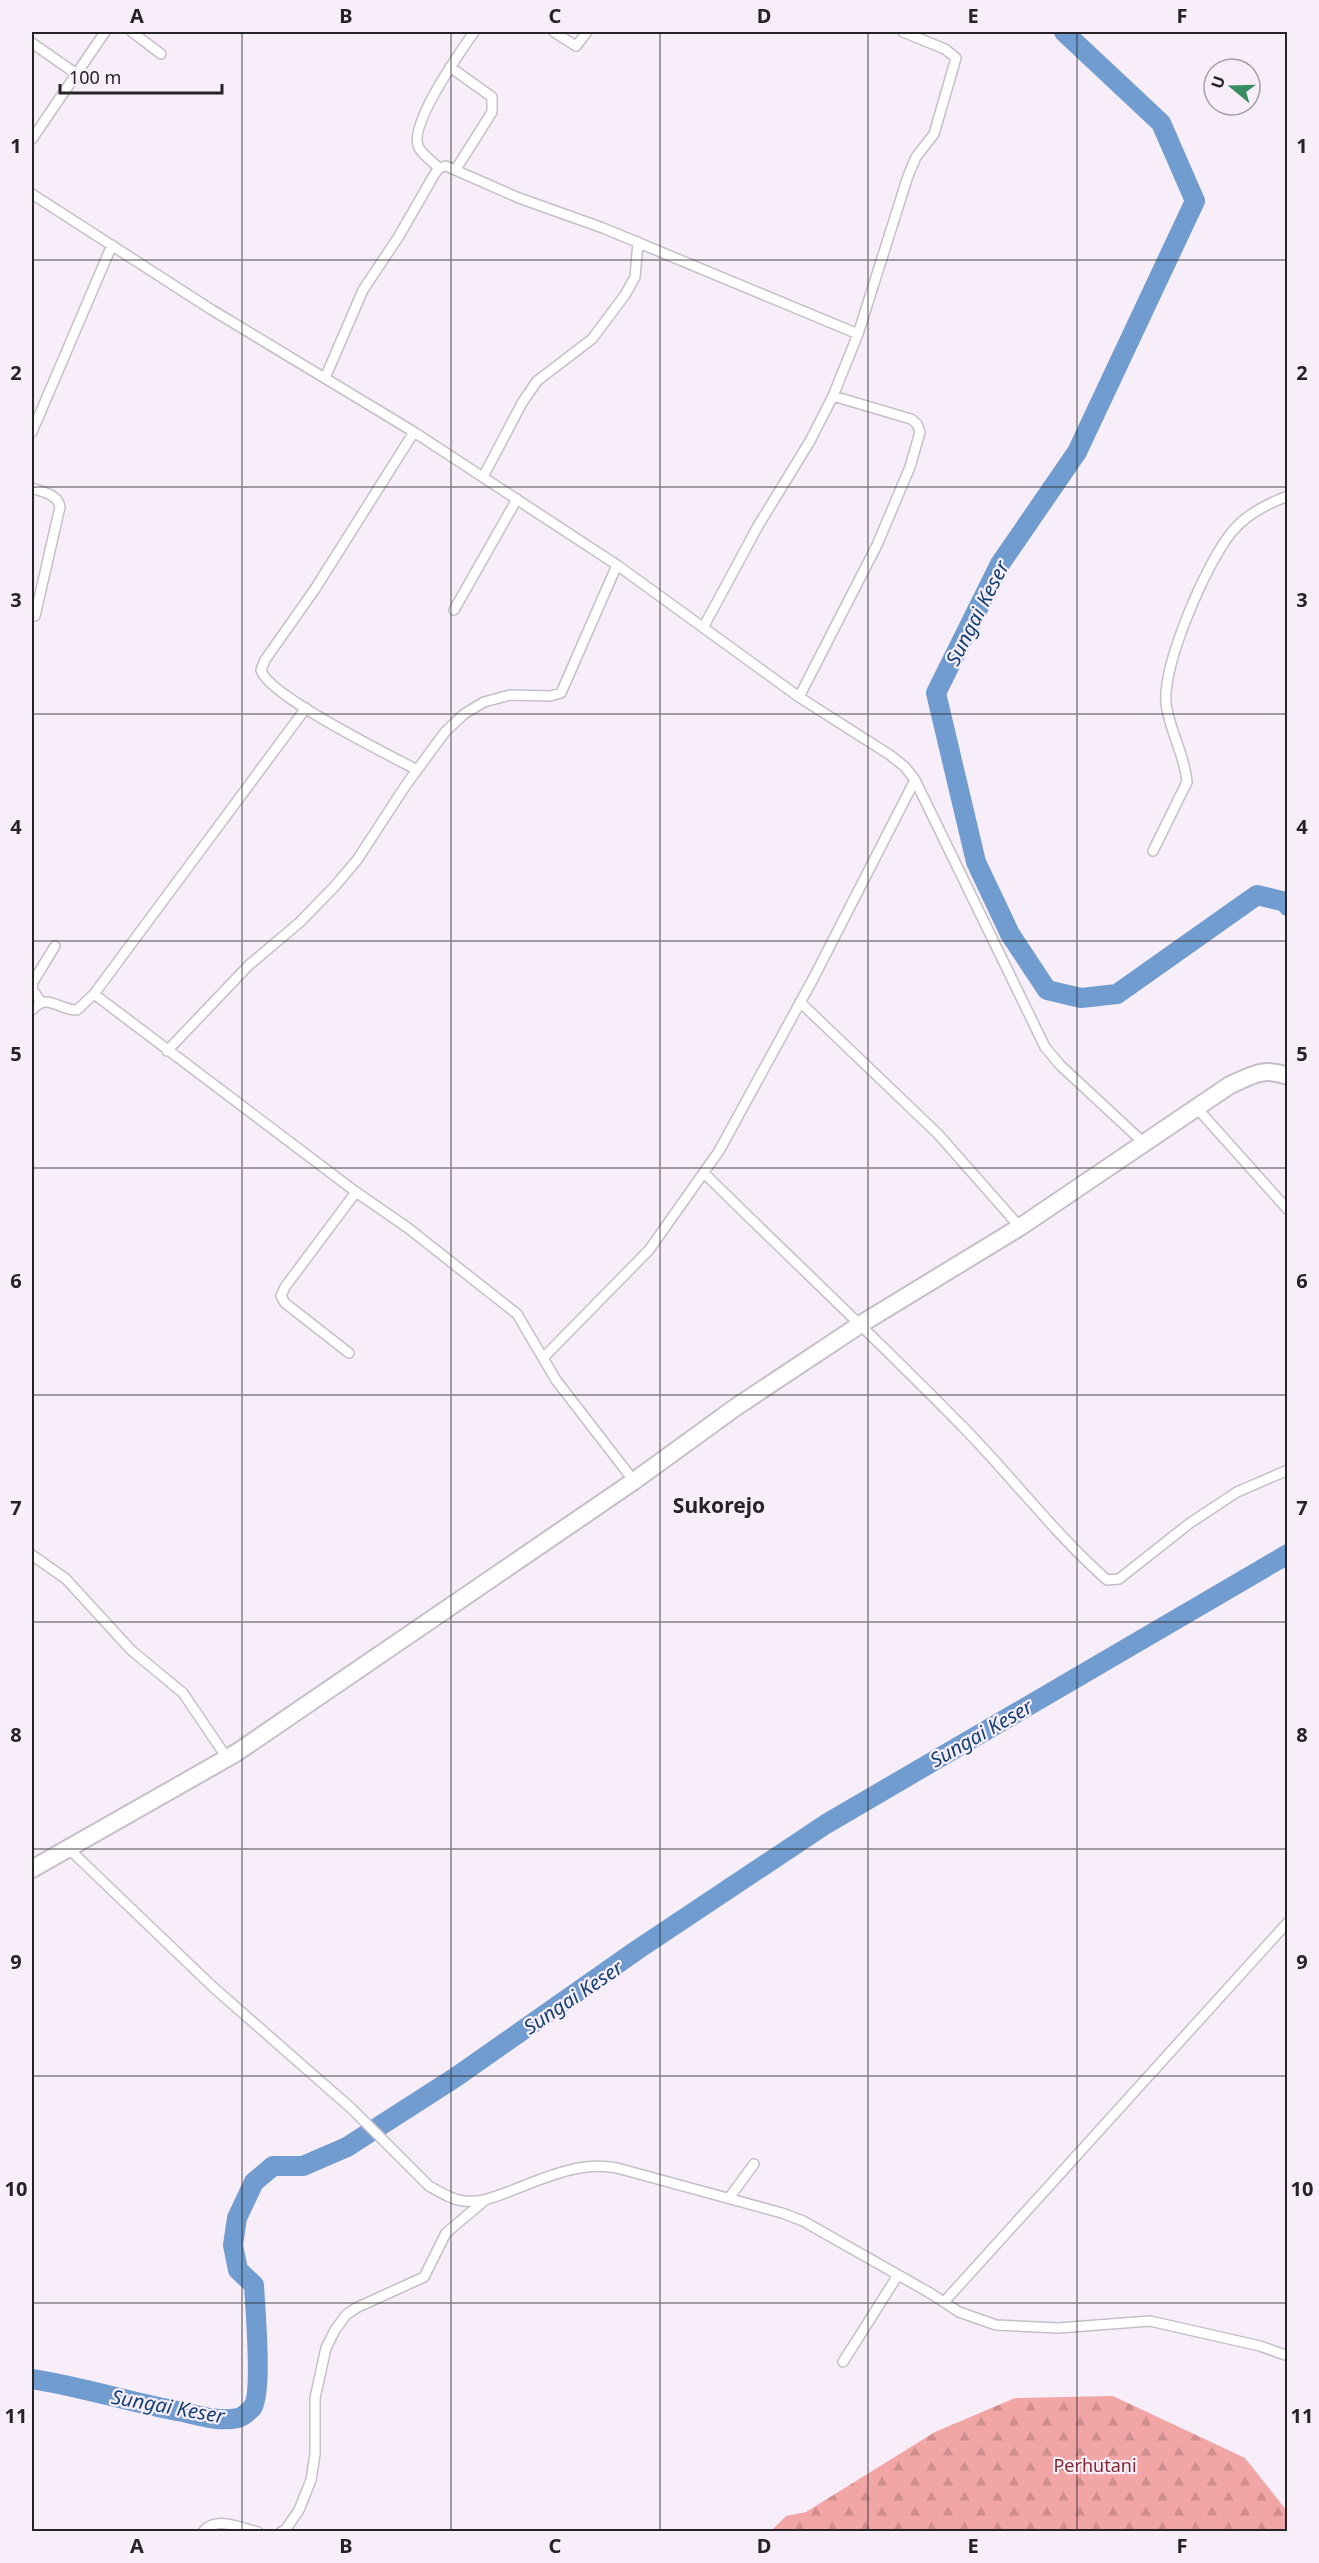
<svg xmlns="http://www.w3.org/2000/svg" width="1319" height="2563" font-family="'Noto Sans',sans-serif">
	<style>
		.forest { fill: url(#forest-firs) }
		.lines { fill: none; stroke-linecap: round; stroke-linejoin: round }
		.river { stroke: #709cd0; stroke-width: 20 }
		.minor-casing { stroke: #c6bec9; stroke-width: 12 }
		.trunk-casing { stroke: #c6bec9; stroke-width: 20 }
		.minor { stroke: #fff; stroke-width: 9 }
		.trunk { stroke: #fff; stroke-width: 16 }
		.grid { fill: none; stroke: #262327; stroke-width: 1.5; stroke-opacity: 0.55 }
		.labels { text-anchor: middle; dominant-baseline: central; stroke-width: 4.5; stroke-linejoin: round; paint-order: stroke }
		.park-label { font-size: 18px; fill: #812930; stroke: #f7eefa }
		.water-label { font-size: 20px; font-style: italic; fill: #134172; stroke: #f7eefa }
		.quarter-label { font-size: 21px; font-weight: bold; fill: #262327; stroke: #f7eefa }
		.neatline { fill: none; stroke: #262327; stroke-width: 2 }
		.grid-label { font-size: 20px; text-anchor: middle; font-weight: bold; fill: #262327 }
	</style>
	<defs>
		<pattern id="forest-firs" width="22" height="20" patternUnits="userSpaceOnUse" patternTransform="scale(1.5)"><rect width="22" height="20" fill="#f2a5a5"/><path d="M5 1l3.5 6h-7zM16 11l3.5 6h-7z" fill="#cf8e8e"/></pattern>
	</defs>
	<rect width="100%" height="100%" fill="#f7eefa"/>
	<!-- forest -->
	<path class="forest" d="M 1113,2396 L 1245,2458 L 1287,2511 L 1287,2531 L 771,2531 L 786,2516 L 806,2512 L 935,2432 L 1015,2398 Z"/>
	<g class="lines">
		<!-- river -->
		<path class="river" d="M 1064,32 L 1161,123 L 1195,201 L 1077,452 L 1000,564 L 936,693 L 976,862 L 1010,934 L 1047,990 L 1081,998 L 1117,994 L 1257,895 L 1286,902 L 1288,906
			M 32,2379 C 83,2387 132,2403 183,2412 C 200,2416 220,2422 238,2418 C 242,2417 249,2411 252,2408 C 263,2395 255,2306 254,2285 L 238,2270 L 233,2245 L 237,2218 L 254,2182 L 273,2166 L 303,2166 L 347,2147 L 456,2077 L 637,1950 L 826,1824 L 1288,1554"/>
		<!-- minor casing -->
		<g class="minor-casing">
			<path id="minor" d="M 132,32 L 161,54
				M 554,32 L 576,46 L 587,32
				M 32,43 L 75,73
				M 450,67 L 492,97 L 492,112 L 456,169
				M 32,139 L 105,32
				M 439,168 C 433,162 423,155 419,148 C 407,126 461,51 474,32
				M 32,194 L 212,310 L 414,432 L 617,565 L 799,697 L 890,755 L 905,767 L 915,780 L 1045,1047 L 1060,1065 L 1145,1144
				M 325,378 L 363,290 L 399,236 L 434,175 L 439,168 L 446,166 L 519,198 L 603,228 L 858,334
				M 32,432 L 112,245
				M 414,432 L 315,589 L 265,660 L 261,670 C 267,695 389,755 417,770
				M 483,477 L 522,403 L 537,381 L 592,339 L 625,295 L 635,277 L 638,242
				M 32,488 C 42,492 58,494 60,507 L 35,616
				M 454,610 L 517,499
				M 704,626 L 758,526 L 810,441 L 833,396 L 858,334 L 908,176 L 916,157 L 934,134 L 956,58 L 945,49 L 903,32
				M 799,697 L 877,545 L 910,467 L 920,432 L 917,424 L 911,419 L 833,396
				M 306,708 L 94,994 L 356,1192 L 408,1228 L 517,1314 L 556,1380 L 634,1481
				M 1153,851 L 1187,782 C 1185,755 1169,730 1166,703 C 1163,663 1206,564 1231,533 C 1245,515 1266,504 1288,496
				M 41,1002 L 32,989 L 33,982 L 55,946
				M 800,1002 L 938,1134 L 1020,1227
				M 32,1010 C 48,992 57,1010 77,1010 L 94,994
				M 167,1051 L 249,965 L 300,922 L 335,886 L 357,860 L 406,785 L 445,732 L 464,714 L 484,702 L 510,695 L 550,696 L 561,693 L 617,565
				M 1196,1107 L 1288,1210
				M 704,1173 C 790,1258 879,1341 964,1428 C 1012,1477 1055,1534 1107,1580 L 1119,1579 L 1190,1523 L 1237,1492 L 1288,1470
				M 349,1353 L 285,1303 L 281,1296 L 285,1287 L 356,1192
				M 543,1358 L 649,1250 L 719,1151 L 813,979 L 915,780
				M 32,1555 L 66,1579 L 131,1650 L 183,1693 L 227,1758
				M 68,1848 L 213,1987 L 352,2109 L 429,2186 C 440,2192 452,2200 464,2201 C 482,2203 497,2196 513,2190 C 546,2177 581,2161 617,2168 L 782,2213 L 803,2221 L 930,2293 L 959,2312 L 996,2325 L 1058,2328 L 1150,2321 L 1260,2346 L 1288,2356
				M 729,2198 L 754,2164
				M 944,2302 L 1288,1922
				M 843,2362 L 898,2275
				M 203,2532 C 215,2515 240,2528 258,2532
				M 281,2532 L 286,2529 L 299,2510 L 311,2480 L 315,2454 L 315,2398 L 326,2348 L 335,2330 L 346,2315 L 356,2308 L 424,2277 L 446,2233 L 484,2201"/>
		</g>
		<!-- trunk casing -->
		<g class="trunk-casing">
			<path id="trunk" d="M 32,1869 L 236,1753 L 634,1481 L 736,1407 L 861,1324 L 1020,1227 L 1230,1085 C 1253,1075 1263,1067 1288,1076"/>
		</g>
		<!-- minor -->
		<use href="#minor" class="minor"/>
		<!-- trunk -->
		<use href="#trunk" class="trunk"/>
	</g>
	<!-- grid -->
	<path class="grid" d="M 242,32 L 242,2532M 451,32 L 451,2532M 660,32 L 660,2532M 868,32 L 868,2532M 1077,32 L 1077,2532M 32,260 L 1288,260M 32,487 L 1288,487M 32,714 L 1288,714M 32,941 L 1288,941M 32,1168 L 1288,1168M 32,1395 L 1288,1395M 32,1622 L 1288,1622M 32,1849 L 1288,1849M 32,2076 L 1288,2076M 32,2303 L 1288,2303"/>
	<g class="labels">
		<!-- park labels -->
		<g class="park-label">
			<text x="1095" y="2465">Perhutani</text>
		</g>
		<!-- water labels -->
		<g class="water-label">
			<text transform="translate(977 613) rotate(-63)">Sungai Keser</text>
			<text transform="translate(981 1733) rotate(-30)">Sungai Keser</text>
			<text transform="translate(573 1997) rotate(-34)">Sungai Keser</text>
			<text transform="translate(168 2406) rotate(10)">Sungai Keser</text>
		</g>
		<!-- quarter labels -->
		<g class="quarter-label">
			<text x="719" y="1505">Sukorejo</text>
		</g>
	</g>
	<!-- border -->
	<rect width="1319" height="2563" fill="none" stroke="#f7eefa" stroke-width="66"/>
	<!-- north arrow -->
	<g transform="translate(1232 87) rotate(289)"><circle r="28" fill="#f7eefa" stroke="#a39da6" stroke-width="1.5"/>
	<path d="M0-4.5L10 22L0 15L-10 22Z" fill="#378d61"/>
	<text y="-9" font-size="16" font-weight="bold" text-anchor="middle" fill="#262327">U</text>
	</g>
	<!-- scale -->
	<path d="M60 84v9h162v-9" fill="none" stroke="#262327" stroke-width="3"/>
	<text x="69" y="84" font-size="18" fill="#262327" stroke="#f7eefa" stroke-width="4.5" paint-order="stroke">100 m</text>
	<rect x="33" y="33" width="1253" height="2497" class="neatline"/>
	<g class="grid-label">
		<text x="137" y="23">A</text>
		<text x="346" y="23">B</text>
		<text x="555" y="23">C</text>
		<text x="764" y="23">D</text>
		<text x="973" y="23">E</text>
		<text x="1182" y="23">F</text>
		<text x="16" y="153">1</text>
		<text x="1302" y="153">1</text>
		<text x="16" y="380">2</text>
		<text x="1302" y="380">2</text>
		<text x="16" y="607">3</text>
		<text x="1302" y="607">3</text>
		<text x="16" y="834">4</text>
		<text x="1302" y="834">4</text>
		<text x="16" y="1061">5</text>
		<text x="1302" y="1061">5</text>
		<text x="16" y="1288">6</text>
		<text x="1302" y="1288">6</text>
		<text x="16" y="1515">7</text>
		<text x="1302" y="1515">7</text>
		<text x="16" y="1742">8</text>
		<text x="1302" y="1742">8</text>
		<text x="16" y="1969">9</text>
		<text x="1302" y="1969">9</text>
		<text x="16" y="2196">10</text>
		<text x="1302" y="2196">10</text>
		<text x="16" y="2423">11</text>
		<text x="1302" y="2423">11</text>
		<text x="137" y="2553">A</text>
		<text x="346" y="2553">B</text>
		<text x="555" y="2553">C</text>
		<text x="764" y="2553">D</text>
		<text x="973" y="2553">E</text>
		<text x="1182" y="2553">F</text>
	</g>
</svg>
